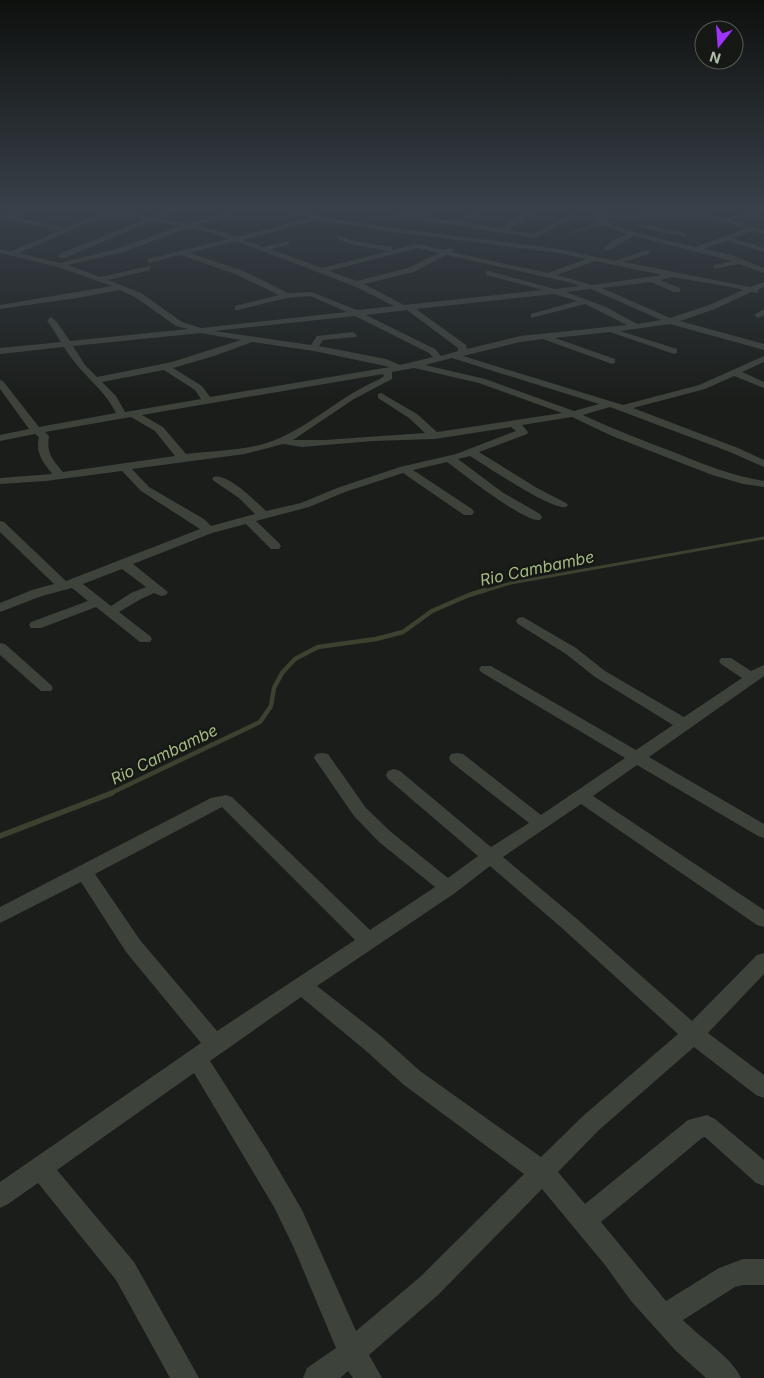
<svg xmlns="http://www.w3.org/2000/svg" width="764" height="1378" font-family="Inter,sans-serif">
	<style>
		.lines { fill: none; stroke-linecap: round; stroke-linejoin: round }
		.stream-far3 { stroke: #3c422f; stroke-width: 2 }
		.stream-far2 { stroke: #3c422f; stroke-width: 3 }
		.stream-far1 { stroke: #3c422f; stroke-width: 4.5 }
		.stream { stroke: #3c422f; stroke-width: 5.5 }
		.minor { fill: #3d423b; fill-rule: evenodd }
		.labels { text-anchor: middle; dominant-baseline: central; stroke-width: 4.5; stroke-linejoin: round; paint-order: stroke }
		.water-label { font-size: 16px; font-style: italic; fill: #a6b882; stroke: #151815 }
	</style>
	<rect width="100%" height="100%" fill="#1a1d1a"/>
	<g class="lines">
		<!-- stream-far3 -->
		<path class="stream-far3" d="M 752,207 L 764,210"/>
		<!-- stream-far2 -->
		<path class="stream-far2" d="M 481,592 L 511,583 L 764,538"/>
		<!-- stream-far1 -->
		<path class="stream-far1" d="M 109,794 L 260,722 L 271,706 L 274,688 L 282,673 L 295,659 L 318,647 L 376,639 L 403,632 L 432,611 L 469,595 L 485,590"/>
		<!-- stream -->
		<path class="stream" d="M 0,836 L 112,793"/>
		<!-- minor -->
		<path class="minor" d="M 34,207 L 43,207 L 13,217 L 65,228 L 101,212 L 79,207 L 109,209 L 150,217 L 176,207 L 184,207 L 159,219 L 187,224 L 246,207 L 255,207 L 196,225 L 213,229 L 236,237 L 310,218 L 266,207 L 276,207 L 317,216 L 378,226 L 559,249 L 615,261 L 646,250 L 649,250 L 649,254 L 624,262 L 750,287 L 764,282 L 764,287 L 758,290 L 758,293 L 751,292 L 715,309 L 680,321 L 764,344 L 764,350 L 670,324 L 620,331 L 677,349 L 677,353 L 674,354 L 610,332 L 555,338 L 615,359 L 615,363 L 612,364 L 543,339 L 520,342 L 463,356 L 623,405 L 699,385 L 764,356 L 764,362 L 742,372 L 764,382 L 764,388 L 734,376 L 705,389 L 633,408 L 738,448 L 764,460 L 764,467 L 730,452 L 610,407 L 583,415 C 613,429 644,441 676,453 C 705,465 733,476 764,481 L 764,487 L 743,484 L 712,475 L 612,436 L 572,417 L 522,425 L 528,432 L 527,434 L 479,452 L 537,488 L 566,503 L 568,505 L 566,507 C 552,511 485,465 470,456 L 458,459 L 502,492 L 540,514 L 542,517 L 540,520 C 525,523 462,473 447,462 L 413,470 L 472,509 L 474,512 L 472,515 L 464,515 L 403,473 L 345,492 L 309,507 L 256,521 L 279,543 L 281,546 L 279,549 L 271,549 L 246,524 L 212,533 L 133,564 L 168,592 L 166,595 L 161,596 L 154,593 L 141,599 L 119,612 L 150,636 L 152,639 L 150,642 L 140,642 L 96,607 L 41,628 L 31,628 L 29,625 L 31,622 L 88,601 L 72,588 L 42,596 L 0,612 L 0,603 L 32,590 L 54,584 L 0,532 L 0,521 L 4,522 L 66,581 L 200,529 L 141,491 L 122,471 L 46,481 L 0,484 L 0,478 L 52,474 C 43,462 35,453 39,437 L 35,434 L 0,441 L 0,435 L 29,429 L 0,389 L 0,380 L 3,381 L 39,427 L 116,413 C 104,388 79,373 64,347 L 0,354 L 0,348 L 61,342 L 47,320 L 51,317 L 57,322 L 70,341 L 188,329 L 176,326 L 135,297 L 120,290 L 77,298 L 0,309 L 0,305 L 112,286 L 58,267 L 0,253 L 0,249 L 11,251 L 59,231 L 1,217 ZM 108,214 L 144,220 L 59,254 L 59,258 L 65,258 L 152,221 L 179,226 L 116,249 L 60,263 L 19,253 ZM 318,220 L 378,230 L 559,253 L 586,259 L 548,273 L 452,252 L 454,250 L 450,248 L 445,250 L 417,244 L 392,250 L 392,247 L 354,241 L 339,236 L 337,237 L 337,239 L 353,245 L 389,251 L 322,268 L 270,249 L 289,245 L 289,241 L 263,247 L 243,240 ZM 188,228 L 209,232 L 229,239 L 148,259 L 148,263 L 181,255 L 235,274 L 279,295 L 235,306 L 235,310 L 238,310 L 287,298 L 310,296 L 347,312 L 201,328 L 182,322 L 141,293 L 108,280 L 150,270 L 150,266 L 100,277 L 68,265 L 121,253 ZM 236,241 L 354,286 L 394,306 L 357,310 L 311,292 L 288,293 L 241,270 L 189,253 ZM 417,248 L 439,253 L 408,268 L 357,281 L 329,271 ZM 446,255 L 568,282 L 580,286 L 555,289 L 489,271 L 486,271 L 486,275 L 543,290 L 404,305 L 364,284 L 414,272 ZM 595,261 L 662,275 L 592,285 L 557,275 ZM 673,277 L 736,288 L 743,290 L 709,305 L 670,318 L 602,288 L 651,282 L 674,292 L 680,292 L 680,288 L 660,280 ZM 591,289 L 661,320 L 637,324 L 606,307 L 566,292 ZM 554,294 L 577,301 L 531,314 L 531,318 L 585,304 L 627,325 L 520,336 L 467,349 L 466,345 L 416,309 ZM 407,310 L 458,348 L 458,351 L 441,356 L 435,349 L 366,315 ZM 355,316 L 429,353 L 433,357 L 400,365 L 386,359 L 319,346 L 323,340 L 356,337 L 357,335 L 353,332 L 317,336 L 311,345 L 214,331 ZM 201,333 L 241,340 L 172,362 L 97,377 L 85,365 L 73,346 ZM 252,342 L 314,351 L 390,367 L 210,397 L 202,386 L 173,368 L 214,356 ZM 452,358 L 599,404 L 574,411 L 485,379 L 425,365 ZM 414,368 L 479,383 L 562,413 L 437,432 L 417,414 L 381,393 L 378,394 L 378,398 L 409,418 L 425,433 L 324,440 L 293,440 L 354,399 L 392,379 L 392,372 ZM 164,370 L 195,390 L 201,399 L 125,412 L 116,396 L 102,382 ZM 383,374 L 384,376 L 380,379 C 344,394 315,422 280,438 C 251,451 217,450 186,454 L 163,427 L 142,415 ZM 131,417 L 155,431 L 175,456 L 63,472 C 53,460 46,453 49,436 L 45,432 ZM 511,427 L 516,431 L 456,454 L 400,467 L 337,488 L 301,503 L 266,511 C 256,502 228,473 214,477 L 212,479 L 214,481 L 239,498 L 255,514 L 211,526 L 204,519 L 149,487 L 132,469 L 245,454 L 283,444 L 302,447 L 373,441 L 435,439 ZM 122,569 L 146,587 L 131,593 L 111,606 L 83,584 Z
			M 366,207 C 382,206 397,213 413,214 C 424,214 436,207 448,207 L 423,216 L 452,221 L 489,207 L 497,207 L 461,222 L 500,228 L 533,207 L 539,207 L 537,211 L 508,230 L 534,234 L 570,215 L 575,216 L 535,238 L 440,223 Z
			M 583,207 L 590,207 L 599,214 L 633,215 L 728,207 L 705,213 L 722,218 L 763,210 L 763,212 L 730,220 L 764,230 L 764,234 L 753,231 L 733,238 L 764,248 L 764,252 L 726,241 L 704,249 L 732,255 L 764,268 L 764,273 L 739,264 L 714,269 L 714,265 L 732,261 L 634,236 C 626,239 611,251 604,251 L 604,247 L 616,239 L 627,234 L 604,225 L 573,233 L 573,231 L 600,222 ZM 696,214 L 746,229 L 695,247 L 653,237 L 611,225 L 604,218 L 633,219 Z
			M 641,224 L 684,233 L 687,235 L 684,237 L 639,227 L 638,226 Z
			M 764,309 L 764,315 L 758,318 L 754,315 Z
			M 523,617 L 576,648 L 605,671 L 684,717 L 742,678 L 721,664 L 719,661 L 721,658 L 731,658 L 751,671 L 764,665 L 764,676 L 757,681 L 649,757 L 764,824 L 764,838 L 758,836 L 637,765 L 593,796 L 764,910 L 764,927 L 757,925 L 581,804 L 503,857 L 577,919 L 692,1021 L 757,955 L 764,953 L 764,974 L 708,1033 L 764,1075 L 764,1098 L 756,1095 L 694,1047 L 599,1130 L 558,1172 L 585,1204 L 688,1120 L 707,1115 L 715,1119 L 764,1160 L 764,1186 L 756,1183 L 705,1137 L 702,1138 L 601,1222 L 666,1301 L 719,1268 L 743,1259 L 764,1259 L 764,1285 L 743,1285 L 735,1287 L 683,1320 C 700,1338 732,1357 741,1378 L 706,1378 L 676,1351 L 631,1301 L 605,1265 L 542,1189 L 438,1295 L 369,1355 L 382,1378 L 353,1378 L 348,1371 L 340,1378 L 303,1378 L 307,1368 L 336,1348 L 294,1248 L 274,1207 L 194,1073 L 57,1170 L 134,1262 L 199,1378 L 170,1378 L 116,1280 L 38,1183 L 8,1204 L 0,1208 L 0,1182 L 201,1043 L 126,952 L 81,882 L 0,923 L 0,907 L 211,798 L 226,795 L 232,797 L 370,930 L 435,887 L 379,842 L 354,816 L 314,758 L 316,754 L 322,753 L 328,754 L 366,808 L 391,832 L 448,878 L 478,856 L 388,779 L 386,775 L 388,771 L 394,769 L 400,771 L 491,847 L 529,823 L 451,762 L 449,758 L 451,754 L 457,753 L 463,754 L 541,815 L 625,758 L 481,672 L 479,669 L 481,666 L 491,666 L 636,750 L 673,725 L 595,677 L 566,654 L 518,624 L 516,621 L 518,618 ZM 222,807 L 355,940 L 217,1031 L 140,940 L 95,874 ZM 490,866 L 563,929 L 678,1034 L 583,1116 L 541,1157 L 420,1071 L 381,1036 L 317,986 L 455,893 ZM 301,997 L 365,1050 L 404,1085 L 524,1174 L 420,1277 L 356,1331 L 302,1210 L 267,1150 L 210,1061 Z
			M 0,643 L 5,644 L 51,685 L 53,688 L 51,691 L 41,691 L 0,655 Z"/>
	</g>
	<!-- sky -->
	<linearGradient id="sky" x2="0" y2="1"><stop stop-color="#0e100e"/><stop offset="0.52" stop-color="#384049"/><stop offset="1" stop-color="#384049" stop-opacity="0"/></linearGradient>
	<rect width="764" height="400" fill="url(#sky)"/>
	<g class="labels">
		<!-- water labels -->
		<g class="water-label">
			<text transform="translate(537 568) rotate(-12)">Rio Cambambe</text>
			<text transform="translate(164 754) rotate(-26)">Rio Cambambe</text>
		</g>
	</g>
	<!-- north arrow -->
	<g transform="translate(719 45) rotate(197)"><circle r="24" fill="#151815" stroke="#545a51"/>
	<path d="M0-4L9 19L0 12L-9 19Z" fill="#9e34fb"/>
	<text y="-8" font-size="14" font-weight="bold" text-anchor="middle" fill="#b3bdac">N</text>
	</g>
</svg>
